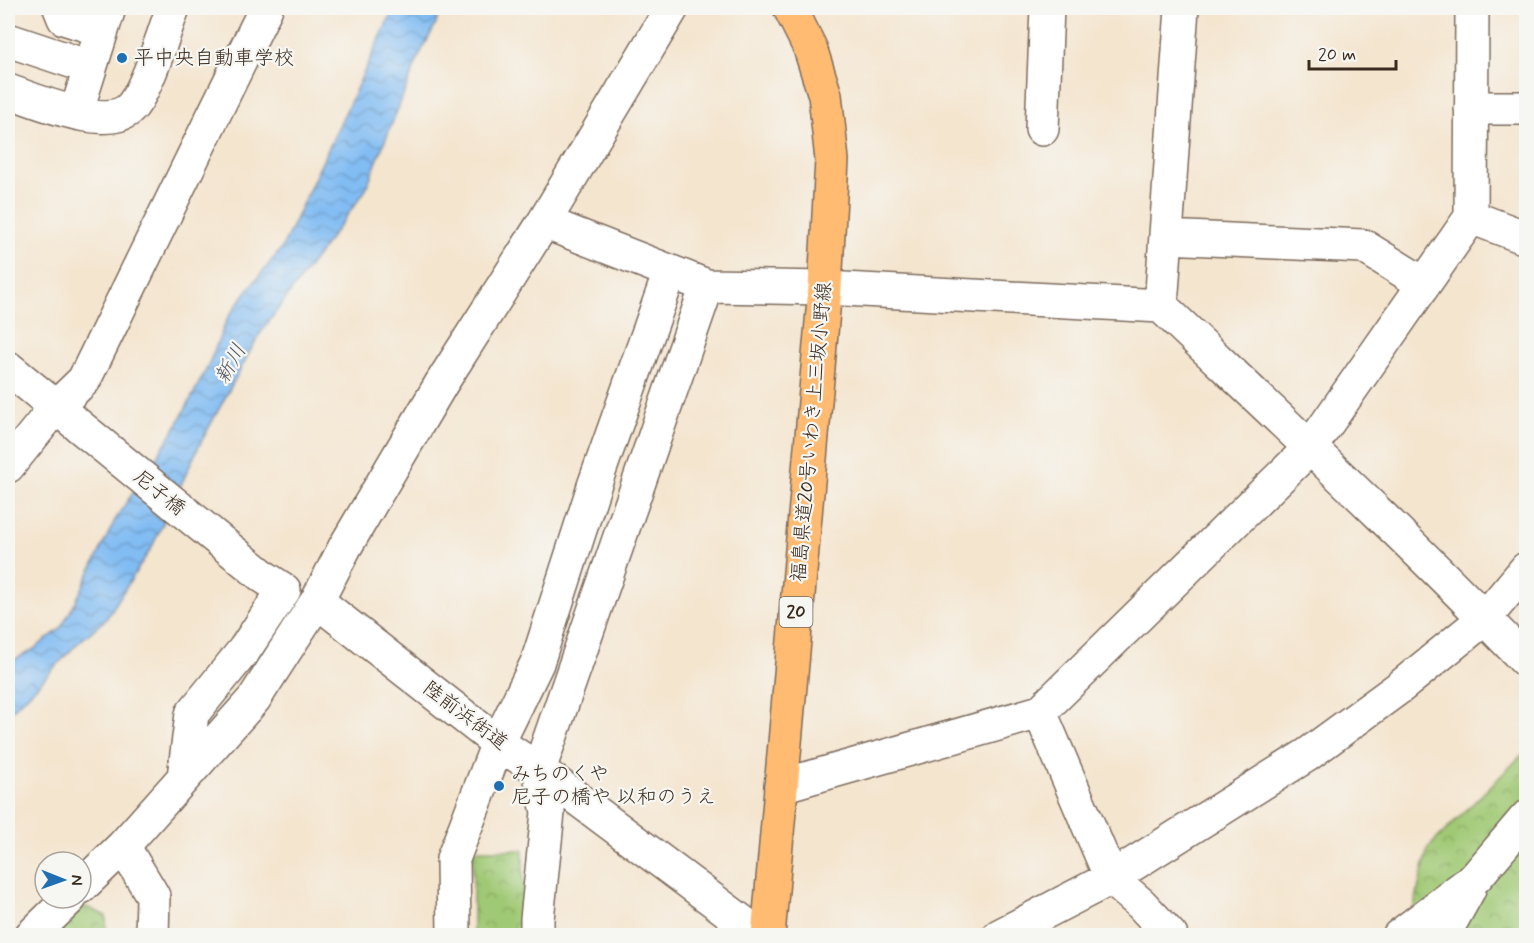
<svg xmlns="http://www.w3.org/2000/svg" width="1534" height="943" font-family="Mynerve,'Klee One',sans-serif">
	<style>
		.park { fill: url(#park-crowns); stroke: #6e7a4a; stroke-width: 1.5 }
		.water { fill: url(#water-waves); stroke: #5e7388; stroke-width: 1.5 }
		.lines { fill: none; stroke-linecap: round; stroke-linejoin: round }
		.minor-casing { stroke: #7c6b5c; stroke-width: 36 }
		.major-casing { stroke: #7c6b5c; stroke-width: 36 }
		.minor { stroke: #fff; stroke-width: 33 }
		.major { stroke: #ffbb71; stroke-width: 33 }
		.poi-dot { fill: #1f6fb2; stroke: #f6f6f2; stroke-width: 2 }
		.labels { text-anchor: middle; dominant-baseline: central; stroke-width: 4.5; stroke-linejoin: round; paint-order: stroke }
		.shield { fill: #f6f6f2; stroke: #73675e; stroke-width: 1.5 }
		.shield-label { font-size: 18px; font-weight: bold; fill: #3b2a1e }
		.poi-label { font-size: 20px; fill: #3b2a1e; stroke: #f6f6f2; text-anchor: start }
		.street-label { font-size: 20px; fill: #3b2a1e; stroke: #f6f6f2 }
		.water-label { font-size: 21px; font-style: italic; fill: #50565e; stroke: #f6f6f2 }
	</style>
	<defs>
		<pattern id="park-crowns" width="20" height="18" patternUnits="userSpaceOnUse" patternTransform="scale(1.5)"><rect width="20" height="18" fill="#a0c975"/><path d="M2 6a3 3 0 1 1 6 0M12 15a3 3 0 1 1 6 0" fill="none" stroke="#84a35f"/></pattern>
		<pattern id="water-waves" width="16" height="10" patternUnits="userSpaceOnUse" patternTransform="scale(1.5)"><rect width="16" height="10" fill="#81bcf3"/><path d="M0 5q4-4 8 0t8 0" fill="none" stroke="#6b99c4"/></pattern>
	</defs>
	<rect width="100%" height="100%" fill="#f6f6f2"/>
	<filter id="ink" filterUnits="userSpaceOnUse"><feTurbulence type="fractalNoise" baseFrequency=".0167" numOctaves="2"/><feDisplacementMap in="SourceGraphic" scale="12" xChannelSelector="R" yChannelSelector="G"/><feConvolveMatrix kernelMatrix="1 2 1 2 8 2 1 2 1" color-interpolation-filters="sRGB"/></filter>
	<filter id="wash" filterUnits="userSpaceOnUse"><feTurbulence type="fractalNoise" baseFrequency=".008" numOctaves="4" result="noise"/><feDisplacementMap in="SourceGraphic" scale="24" xChannelSelector="R" yChannelSelector="G"/><feGaussianBlur stdDeviation="1.35" result="paint"/><feColorMatrix in="noise" values="0 0 0 0 0 0 0 0 0 0 0 0 0 0 0 0 0 1.4 0 .05"/><feComposite in="paint" operator="in"/></filter>
	<g filter="url(#wash)">
		<rect width="100%" height="100%" fill="#f4e5cf"/>
		<!-- park -->
		<path class="park" d="M 1526,751 L 1526,935 L 1407,936 L 1428,848 Z
			M 473,850 L 523,850 L 524,935 L 473,935 Z
			M 82,905 L 106,916 L 106,935 L 52,936 Z"/>
		<!-- water -->
		<path class="water" d="M 394,8 L 440,8 L 436,24 L 419,56 L 365,191 L 259,335 L 199,446 L 152,547 L 106,619 L 78,643 L 32,691 L 8,714 L 8,663 L 31,651 L 60,629 L 76,601 L 115,520 L 176,427 L 208,366 L 227,319 L 247,291 L 282,248 Z"/>
	</g>
	<g filter="url(#ink)">
		<g class="lines">
			<!-- minor casing -->
			<g class="minor-casing">
				<path id="minor" d="M 60,8 L 64,18 L 102,30
					M 8,40 L 89,67
					M 8,91 C 35,100 112,134 133,105 C 149,84 163,34 173,8
					M 1471,108 L 1526,108
					M 76,113 L 109,8
					M 1042,129 L 1047,8
					M 1471,217 L 1526,238
					M 544,222 L 707,286 L 825,288 L 1161,306 C 1284,423 1409,539 1526,661
					M 1166,237 L 1363,246 L 1424,284
					M 1161,306 L 1182,8
					M 8,368 L 264,577 L 284,590 L 245,649 L 192,714 L 184,777
					M 8,466 L 55,408 L 84,380 L 266,8
					M 317,601 L 498,743 L 539,770 L 761,936
					M 1040,712 L 1111,878 L 1141,904 L 1171,936
					M 781,786 L 1040,712 L 1310,448 L 1471,217 L 1472,8
					M 123,846 L 153,896 L 152,936
					M 81,887 L 123,846 L 254,699 L 317,601 L 345,547 L 441,384 L 544,222 L 672,8
					M 31,936 L 70,898
					M 454,936 L 453,859 L 498,743 L 537,663 L 594,486 L 670,272
					M 537,936 L 537,919 L 548,812 L 539,770 L 707,286
					M 999,936 L 1111,878 L 1307,755 L 1400,687 L 1485,618 L 1526,569
					M 1399,936 L 1476,877 L 1526,818
					M 1443,936 L 1469,889"/>
			</g>
			<!-- major casing -->
			<g class="major-casing">
				<path id="major" d="M 768,936 L 825,288 L 832,160 L 825,95 L 810,48 L 790,8"/>
			</g>
			<!-- minor -->
			<use href="#minor" class="minor"/>
			<!-- major -->
			<use href="#major" class="major"/>
		</g>
	</g>
	<!-- markers -->
	<g class="poi-dot">
		<circle cx="122" cy="58" r="6"/>
		<circle cx="499" cy="786" r="6"/>
	</g>
	<g class="labels">
		<!-- shield labels -->
		<rect class="shield" x="779.5" y="597" width="33" height="30" rx="4.5"/>
		<g class="shield-label">
			<text x="796" y="612">20</text>
		</g>
		<!-- poi labels -->
		<g class="poi-label">
			<text x="134" y="58">平中央自動車学校</text>
			<text x="511" y="774">みちのくや<tspan x="511" dy="23">尼子の橋や 以和のうえ</tspan></text>
		</g>
		<!-- street labels -->
		<g class="street-label">
			<text transform="translate(812 432) rotate(-85)">福島県道20号いわき上三坂小野線</text>
			<text transform="translate(159 493) rotate(39)">尼子橋</text>
			<text transform="translate(465 716) rotate(37)">陸前浜街道</text>
		</g>
		<!-- water labels -->
		<g class="water-label">
			<text transform="translate(231 364) rotate(-61)">新川</text>
		</g>
	</g>
	<!-- margin -->
	<rect width="1534" height="943" fill="none" stroke="#f6f6f2" stroke-width="30"/>
	<!-- north arrow -->
	<g transform="translate(63 880) rotate(91)"><circle r="28" fill="#f6f6f2" stroke="#aba49d" stroke-width="1.5"/>
	<path d="M0-4.5L10 22L0 15L-10 22Z" fill="#1f6fb2"/>
	<text y="-9" font-size="16" font-weight="bold" text-anchor="middle" fill="#3b2a1e">N</text>
	</g>
	<!-- scale -->
	<path d="M1309 60v9h87v-9" fill="none" stroke="#3b2a1e" stroke-width="3"/>
	<text x="1318" y="60" font-size="18" fill="#3b2a1e" stroke="#f6f6f2" stroke-width="4.5" paint-order="stroke">20 m</text>
</svg>
